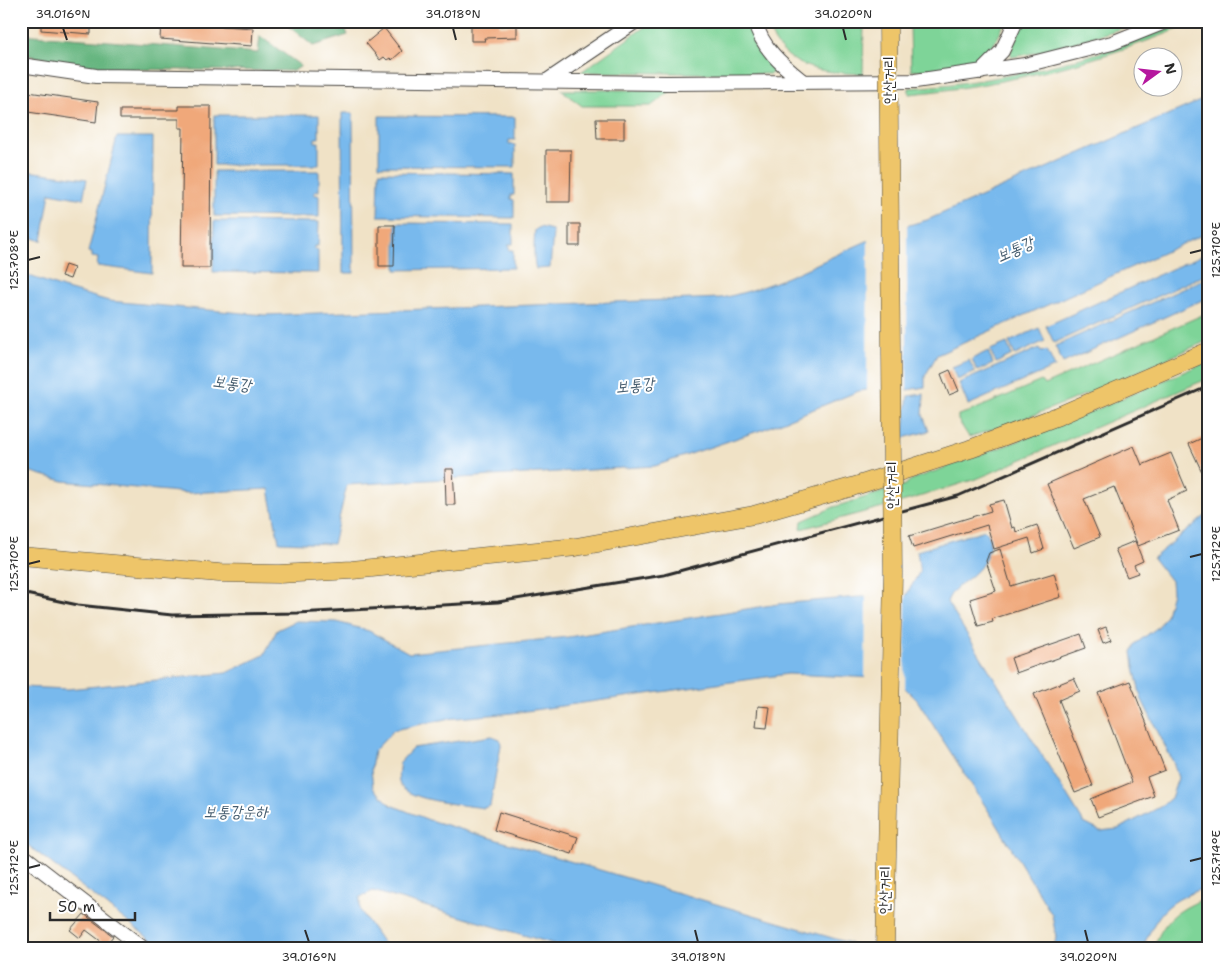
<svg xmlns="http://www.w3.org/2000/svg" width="1230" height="970" font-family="'Shantell Sans','Poor Story',sans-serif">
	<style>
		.green { fill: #7ed498; stroke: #548062 }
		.forest { fill: #66b680; stroke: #487056 }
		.water { fill: #78b9ed; stroke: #52728c }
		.pier { fill: #f0e2c6 }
		.building { fill: #f0a87a }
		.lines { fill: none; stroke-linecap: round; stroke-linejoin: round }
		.minor-casing { stroke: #494642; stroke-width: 16 }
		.major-casing { stroke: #494642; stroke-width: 19 }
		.minor { stroke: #fff; stroke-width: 14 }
		.major { stroke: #eec569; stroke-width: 18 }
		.rail { stroke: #2b2b2b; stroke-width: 3 }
		.major-bridge-casing { stroke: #494642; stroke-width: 19; stroke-linecap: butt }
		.major-bridge { stroke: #eec569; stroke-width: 18 }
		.ticks { fill: none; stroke: #2b2b2b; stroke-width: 2 }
		.labels { text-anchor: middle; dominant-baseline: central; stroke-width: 4; stroke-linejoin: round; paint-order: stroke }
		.street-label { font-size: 15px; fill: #2b2b2b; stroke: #fff }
		.water-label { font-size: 16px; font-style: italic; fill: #465d6f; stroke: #fff }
		.neatline { fill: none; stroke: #2b2b2b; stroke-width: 2 }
		.ticks-label { font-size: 12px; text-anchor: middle; fill: #2b2b2b }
	</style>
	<rect width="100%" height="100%" fill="#fff"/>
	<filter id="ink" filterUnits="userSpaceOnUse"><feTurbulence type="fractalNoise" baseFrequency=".02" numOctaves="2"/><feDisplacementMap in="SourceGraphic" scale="10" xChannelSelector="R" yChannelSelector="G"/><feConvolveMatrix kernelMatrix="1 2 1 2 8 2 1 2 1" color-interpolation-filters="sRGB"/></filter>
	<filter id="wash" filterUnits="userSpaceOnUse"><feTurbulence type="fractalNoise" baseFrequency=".0096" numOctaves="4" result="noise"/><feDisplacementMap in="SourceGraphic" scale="20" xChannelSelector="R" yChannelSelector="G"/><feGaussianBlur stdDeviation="1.12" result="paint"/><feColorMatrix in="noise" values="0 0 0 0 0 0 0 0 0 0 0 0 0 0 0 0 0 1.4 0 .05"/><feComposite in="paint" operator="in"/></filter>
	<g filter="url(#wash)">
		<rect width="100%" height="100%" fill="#f0e2c6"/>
		<!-- green -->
		<path class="green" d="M 653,21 L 749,21 L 762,54 L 773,65 L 775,71 L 770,74 L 581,72 Z
			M 765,21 L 864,21 L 863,74 C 818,72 783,70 765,21 Z
			M 910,21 L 1005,21 C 987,72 957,67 911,71 Z
			M 1024,21 L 1147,21 L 1045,51 L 1012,57 L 1010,53 Z
			M 1186,21 L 1198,21 C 1105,60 1009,85 909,94 L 909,88 C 1005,82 1098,58 1186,21 Z
			M 561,90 L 672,90 L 651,106 L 582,106 Z
			M 1209,312 L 1209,340 C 1130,375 1052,412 969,437 L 958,420 L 958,415 L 971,411 L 1041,381 L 1044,385 Z
			M 1209,361 L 1209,378 L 979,478 L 909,500 L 801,529 L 802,521 L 834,507 L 905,485 L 911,480 L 1051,429 Z
			M 1209,896 L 1209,949 L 1153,949 C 1166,915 1178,911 1209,896 Z"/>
		<!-- forest -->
		<path class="forest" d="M 282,21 L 342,21 L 348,35 L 313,46 Z
			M 21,34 L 258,53 L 260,36 L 301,66 L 294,71 L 99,69 L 21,54 Z"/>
		<!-- water -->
		<path class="water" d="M 1209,97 L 1209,232 L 937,355 L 925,376 L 925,387 L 907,390 L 906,384 L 859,391 L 764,429 L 655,466 L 347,485 L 333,544 L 279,542 L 269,489 L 188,493 L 63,481 L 21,469 L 21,273 L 63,288 L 109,301 L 265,315 L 721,298 C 794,284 855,238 927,220 Z
			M 342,113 L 353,113 L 354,273 L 343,273 Z
			M 214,115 L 319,115 L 319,138 L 315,138 L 315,142 L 319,142 L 319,165 L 214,165 Z
			M 379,116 L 515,117 L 515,140 L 509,140 L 509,144 L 515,145 L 515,167 L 379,166 Z
			M 117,137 L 153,137 L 152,273 L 97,266 L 98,258 L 92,257 L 92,253 L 88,252 Z
			M 27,171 L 87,179 L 83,199 L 50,193 L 42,241 L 21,234 L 21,211 Z
			M 214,171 L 319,171 L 319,191 L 315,191 L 314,195 L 319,195 L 319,217 L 214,216 Z
			M 379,172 L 514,174 L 514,195 L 511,195 L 511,199 L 514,200 L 514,218 L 378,216 Z
			M 214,221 L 319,222 L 318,246 L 314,246 L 314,250 L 318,250 L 318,273 L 213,272 Z
			M 396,223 L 513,224 L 513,244 L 509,244 L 509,250 L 513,250 L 513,268 L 396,270 Z
			M 540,227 L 552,230 L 553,233 L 550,268 L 536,269 C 533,261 534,240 535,230 Z
			M 1209,252 L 1209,273 L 1054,343 L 1046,326 Z
			M 1209,277 L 1209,297 L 1063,363 L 1055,346 Z
			M 1039,328 L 1045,341 L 1015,355 L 1009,342 Z
			M 1007,343 L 1012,355 L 996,363 L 990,350 Z
			M 1039,348 L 1041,352 L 1047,350 L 1055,367 L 968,405 L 959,383 Z
			M 988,351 L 993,364 L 977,371 L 972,359 Z
			M 969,360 L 975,372 L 957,380 L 952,367 Z
			M 924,394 L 923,415 L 929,431 L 903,438 L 908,396 Z
			M 1209,513 L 1209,886 C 1167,902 1160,908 1142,949 L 1054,949 L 1056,937 L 1052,915 L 995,821 L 917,700 L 896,679 L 788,674 L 512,713 L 446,719 L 394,730 L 374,751 L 371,769 L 373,788 L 391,805 L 429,820 L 870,949 L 571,949 L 373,891 L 360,897 L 360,910 L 387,949 L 163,949 L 21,840 L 21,687 L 68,689 L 226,673 L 264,655 L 277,630 L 296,621 L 337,622 L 369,631 L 409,653 L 568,637 L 778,604 L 859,597 L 906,596 L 920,571 L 917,551 L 985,530 C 990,535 990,541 989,548 C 981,581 955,579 947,602 L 1084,823 L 1100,831 L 1118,829 L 1160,807 L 1171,798 L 1178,778 L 1173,762 L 1141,698 L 1134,667 L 1132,652 L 1135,644 L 1158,627 L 1166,615 L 1172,592 L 1171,581 L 1153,558 Z
			M 492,736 L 500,739 L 501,745 L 490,806 L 484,808 C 465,805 409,801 400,785 C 397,779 399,768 400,762 L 413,748 Z"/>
		<!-- pier -->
		<path class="pier" d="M 907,223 L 907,392 L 904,387 L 867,393 L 868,238 Z
			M 906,591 L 905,692 L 895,681 L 865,679 L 866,594 L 904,593 Z"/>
		<g id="blocks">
			<!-- building -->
			<path class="building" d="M 41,21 L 91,21 L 91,34 L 41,30 Z
				M 471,21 L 499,21 L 499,26 L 517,25 L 517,37 L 484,38 L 485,41 L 471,41 Z
				M 161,22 L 253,28 L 252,46 L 160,39 Z
				M 384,28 L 402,51 L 392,60 L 390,58 L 387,60 L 384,57 L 380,60 L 366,43 Z
				M 21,91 L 98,102 L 96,122 L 21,111 Z
				M 179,106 L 211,106 L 210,268 L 181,268 L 183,128 L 179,128 L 179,119 L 120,119 L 120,110 L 179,110 Z
				M 596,119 L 624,119 L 624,139 L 597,139 Z
				M 546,150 L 571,150 L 570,202 L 546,202 Z
				M 569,224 L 580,224 L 580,246 L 569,246 Z
				M 379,225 L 395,225 L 394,266 L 379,266 Z
				M 65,265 L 74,268 L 70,279 L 61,276 Z
				M 950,370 L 959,391 L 949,395 L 941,374 Z
				M 1209,435 L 1209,487 L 1189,444 Z
				M 1134,446 L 1142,465 L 1171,453 L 1187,491 L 1167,500 L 1179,530 L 1138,546 L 1114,487 L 1084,499 L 1100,537 L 1074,548 L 1047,484 Z
				M 445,469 L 453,469 L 455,505 L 446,505 Z
				M 1004,500 L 1012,528 L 1015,527 L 1016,532 L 1037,525 L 1044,549 L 1033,553 L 1029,538 L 994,549 L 987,525 L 913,548 L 909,536 L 991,511 L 989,504 Z
				M 1135,541 L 1143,561 L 1134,565 L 1138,573 L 1127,577 L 1115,549 Z
				M 1000,549 L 1011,586 L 1054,573 L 1061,597 L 992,619 L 993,622 L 978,626 L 970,599 L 996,591 L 986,561 L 989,553 Z
				M 1106,627 L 1111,640 L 1103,643 L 1098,630 Z
				M 1081,634 L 1086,648 L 1016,673 L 1011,658 Z
				M 1074,678 L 1080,691 L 1059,700 L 1093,786 L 1075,793 L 1034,694 Z
				M 1130,681 L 1165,770 L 1147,777 L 1154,796 L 1098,817 L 1091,799 L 1132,782 L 1098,693 Z
				M 758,706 L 770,707 L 767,728 L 756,727 Z
				M 499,812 L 578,837 L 572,854 L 494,830 Z
				M 84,914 L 113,936 L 106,945 L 86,930 L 80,938 L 70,930 Z"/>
		</g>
	</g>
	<g filter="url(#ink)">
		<use href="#blocks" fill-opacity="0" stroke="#494642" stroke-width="1"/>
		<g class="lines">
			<!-- minor casing -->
			<g class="minor-casing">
				<path id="minor" d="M 755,21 C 761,47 782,65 801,80
					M 21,65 L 96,76 L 667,83 L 915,81 L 1025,65 L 1112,43 L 1167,21
					M 981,72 L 1002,51 L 1016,21
					M 547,81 L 636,21
					M 21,854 L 144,949"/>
			</g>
			<!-- major casing -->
			<g class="major-casing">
				<path id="major" d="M 21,556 L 219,573 L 279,574 L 352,570 L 576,547 L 754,515 L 852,487 L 970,449 L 1058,416 L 1209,351"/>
			</g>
			<!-- minor -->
			<use href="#minor" class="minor"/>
			<!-- major -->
			<use href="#major" class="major"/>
			<!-- rail -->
			<path class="rail" d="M 21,593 L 78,605 L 172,615 L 297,613 L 498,602 L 664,575 L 958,496 L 1209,386"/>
			<!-- major-bridge casing -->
			<g class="major-bridge-casing">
				<path id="major-bridge" d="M 885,949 L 893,574 L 888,21"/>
			</g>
			<!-- major-bridge -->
			<use href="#major-bridge" class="major-bridge"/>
		</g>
	</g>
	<!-- ticks -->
	<path class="ticks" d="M 63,28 L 67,40M 453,28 L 456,40M 843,28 L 846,40M 1190,253 L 1202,250M 28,260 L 40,257M 1190,557 L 1202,554M 28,564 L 40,561M 1190,861 L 1202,858M 28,868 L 40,865M 305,930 L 309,942M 695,930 L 698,942M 1085,930 L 1088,942"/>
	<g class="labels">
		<!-- street labels -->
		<g class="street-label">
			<text transform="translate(889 80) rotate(-90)">안산거리</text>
			<text transform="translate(892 485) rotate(-90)">안산거리</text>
			<text transform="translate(885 890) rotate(-89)">안산거리</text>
		</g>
		<!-- water labels -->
		<g class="water-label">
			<text transform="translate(1015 249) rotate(-24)">보통강</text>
			<text transform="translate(232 383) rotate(7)">보통강</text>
			<text transform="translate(635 385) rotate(-6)">보통강</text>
			<text x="236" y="811">보통강운하</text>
		</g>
	</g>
	<!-- margin -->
	<rect width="1230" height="970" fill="none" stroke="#fff" stroke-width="55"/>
	<!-- north arrow -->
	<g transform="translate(1158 72) rotate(75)"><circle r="24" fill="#ffffff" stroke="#aaaaaa"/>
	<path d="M0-4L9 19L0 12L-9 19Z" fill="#b5179e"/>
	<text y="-8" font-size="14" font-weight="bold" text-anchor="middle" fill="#2b2b2b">N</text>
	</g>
	<!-- scale -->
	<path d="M50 912v8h85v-8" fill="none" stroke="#2b2b2b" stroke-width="2.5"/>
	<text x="58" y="912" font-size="15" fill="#2b2b2b" stroke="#ffffff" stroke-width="4" paint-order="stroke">50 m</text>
	<rect x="28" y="28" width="1174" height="914" class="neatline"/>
	<g class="ticks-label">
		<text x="63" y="18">39.016°N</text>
		<text x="453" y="18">39.018°N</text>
		<text x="843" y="18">39.020°N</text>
		<text transform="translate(1216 250) rotate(-90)" y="4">125.710°E</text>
		<text transform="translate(14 260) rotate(-90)" y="4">125.708°E</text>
		<text transform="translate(1216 554) rotate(-90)" y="4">125.712°E</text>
		<text transform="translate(14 564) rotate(-90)" y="4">125.710°E</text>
		<text transform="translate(1216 858) rotate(-90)" y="4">125.714°E</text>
		<text transform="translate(14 868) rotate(-90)" y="4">125.712°E</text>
		<text x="309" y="961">39.016°N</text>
		<text x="698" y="961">39.018°N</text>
		<text x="1088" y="961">39.020°N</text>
	</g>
</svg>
